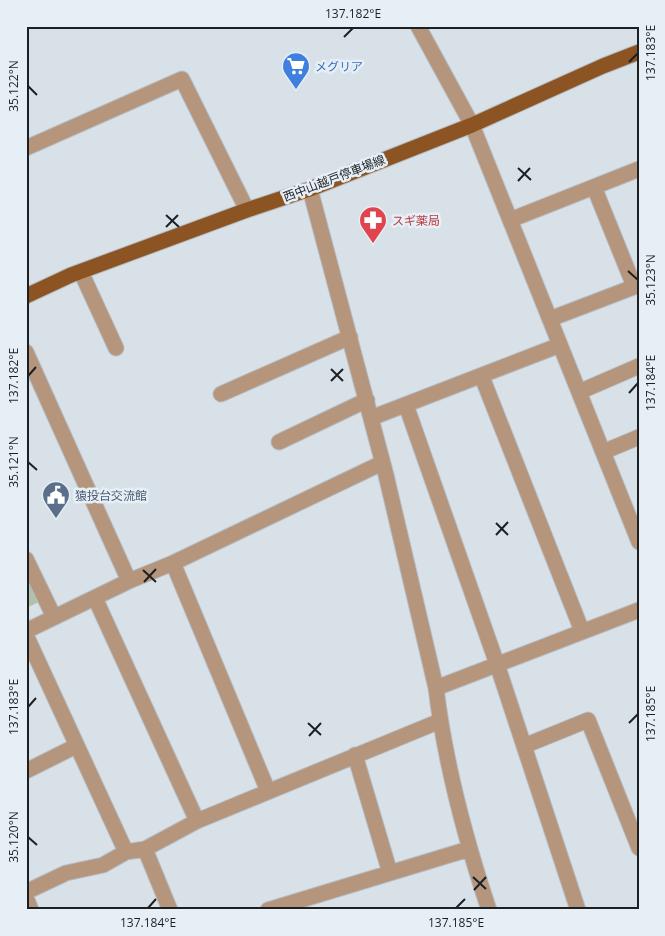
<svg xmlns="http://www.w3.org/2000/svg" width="665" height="936" font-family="'Open Sans','Noto Sans JP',sans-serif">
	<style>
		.green { fill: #afc2ab }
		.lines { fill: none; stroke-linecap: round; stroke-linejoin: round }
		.minor-casing { stroke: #b7bec5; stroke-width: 17 }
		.major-casing { stroke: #b7bec5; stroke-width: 17 }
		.minor { stroke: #b5957c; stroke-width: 15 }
		.major { stroke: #8c5423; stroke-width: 15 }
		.ticks { fill: none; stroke: #1d2023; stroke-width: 2 }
		.labels { text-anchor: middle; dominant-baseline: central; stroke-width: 5; stroke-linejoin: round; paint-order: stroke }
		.shop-label { font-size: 12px; fill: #366cbe; stroke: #e6eff5; text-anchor: start }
		.street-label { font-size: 12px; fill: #1d2023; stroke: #e6eff5 }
		.health-label { font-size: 12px; fill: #be3a42; stroke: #e6eff5; text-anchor: start }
		.service-label { font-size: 12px; fill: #4e5e75; stroke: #e6eff5; text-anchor: start }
		.neatline { fill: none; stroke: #1d2023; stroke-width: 2 }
		.ticks-label { font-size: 12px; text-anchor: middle; fill: #1d2023 }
	</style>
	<rect width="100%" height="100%" fill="#d9e1e8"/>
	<!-- green -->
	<path class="green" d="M 26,571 L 41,601 L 26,608 Z"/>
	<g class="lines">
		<!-- minor casing -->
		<g class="minor-casing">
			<path id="minor" d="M 418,26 L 472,125 L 639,542
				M 26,148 L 182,79 L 247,210
				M 594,187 L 634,286
				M 310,189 L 386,475 L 436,688 C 445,763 465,838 489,910
				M 510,220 L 639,169
				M 81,272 L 116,348
				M 550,319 L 639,285
				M 26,352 L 129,581 L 26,631
				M 482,377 L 582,631
				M 579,392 L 639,366
				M 221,394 L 350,337
				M 406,405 L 497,664 L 578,910
				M 371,418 L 560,345
				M 279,442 L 367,400
				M 603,452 L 639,437
				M 26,559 L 54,617
				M 173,563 L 268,791
				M 129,581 L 173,563 L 382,463
				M 95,598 L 197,821
				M 26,635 L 126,852
				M 436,688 L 639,610
				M 524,746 L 588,720 L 639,848
				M 355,755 L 390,873
				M 26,771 L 76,746
				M 145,849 L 170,910
				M 26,892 L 66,873 L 103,865 L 126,852 L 145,849 L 197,821 L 440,721
				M 26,897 L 31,910
				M 268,910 L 469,849"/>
		</g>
		<!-- major casing -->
		<g class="major-casing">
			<path id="major" d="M 26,296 L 71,275 L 247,210 L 310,189 L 472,125 L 603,66 L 639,52"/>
		</g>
		<!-- minor -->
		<use href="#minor" class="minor"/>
		<!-- major -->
		<use href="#major" class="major"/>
	</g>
	<!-- ticks -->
	<path class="ticks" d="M 344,37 L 353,28M 629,62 L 638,53M 28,86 L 37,95M 518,168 L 531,180M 518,181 L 530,168M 166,215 L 179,227M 166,227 L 178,215M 628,271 L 638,280M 331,369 L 343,381M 28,376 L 36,367M 331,381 L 343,369M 629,393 L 638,383M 28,462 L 37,470M 496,523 L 508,535M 496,535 L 508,522M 143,570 L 156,582M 144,582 L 156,569M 28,707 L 36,698M 308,723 L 321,735M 629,723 L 638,714M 309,736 L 321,723M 28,837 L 37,845M 473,877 L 486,889M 474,890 L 486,877M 148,908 L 156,899M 456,908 L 465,899"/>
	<!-- icons -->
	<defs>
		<g id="supermarket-pin" transform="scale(1.4375)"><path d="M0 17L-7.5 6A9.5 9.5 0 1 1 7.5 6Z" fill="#3f7fe0" stroke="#e6eff5"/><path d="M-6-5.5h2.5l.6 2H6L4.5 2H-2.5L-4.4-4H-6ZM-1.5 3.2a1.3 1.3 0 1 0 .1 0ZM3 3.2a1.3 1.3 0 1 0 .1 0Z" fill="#fff"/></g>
		<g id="pharmacy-pin" transform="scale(1.4375)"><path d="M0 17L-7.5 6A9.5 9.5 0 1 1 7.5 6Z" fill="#e0444e" stroke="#e6eff5"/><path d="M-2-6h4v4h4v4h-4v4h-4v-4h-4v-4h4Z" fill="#fff"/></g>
		<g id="civic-pin" transform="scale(1.4375)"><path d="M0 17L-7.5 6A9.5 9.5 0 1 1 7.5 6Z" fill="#5c6f8a" stroke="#e6eff5"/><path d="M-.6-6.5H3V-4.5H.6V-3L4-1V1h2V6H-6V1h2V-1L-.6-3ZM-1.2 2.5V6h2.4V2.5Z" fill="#fff"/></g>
	</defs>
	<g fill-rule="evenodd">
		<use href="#supermarket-pin" x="296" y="66"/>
		<use href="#pharmacy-pin" x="373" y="220"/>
		<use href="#civic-pin" x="56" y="495"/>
	</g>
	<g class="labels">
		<!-- shop labels -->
		<g class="shop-label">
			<text x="315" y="66">メグリア</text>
		</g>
		<!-- street labels -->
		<g class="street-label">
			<text transform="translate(334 178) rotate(-21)">西中山越戸停車場線</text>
		</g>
		<!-- health labels -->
		<g class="health-label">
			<text x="392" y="220">スギ薬局</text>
		</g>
		<!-- service labels -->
		<g class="service-label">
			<text x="75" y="495">猿投台交流館</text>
		</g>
	</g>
	<!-- border -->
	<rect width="665" height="936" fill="none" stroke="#e6eff5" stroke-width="55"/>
	<rect x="28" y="28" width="610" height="880" class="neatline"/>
	<g class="ticks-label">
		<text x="353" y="18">137.182°E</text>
		<text transform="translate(651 53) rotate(-90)" y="4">137.183°E</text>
		<text transform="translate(14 86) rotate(-90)" y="4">35.122°N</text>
		<text transform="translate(651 280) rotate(-90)" y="4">35.123°N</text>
		<text transform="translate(14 376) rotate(-90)" y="4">137.182°E</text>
		<text transform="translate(651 383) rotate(-90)" y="4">137.184°E</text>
		<text transform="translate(14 462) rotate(-90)" y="4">35.121°N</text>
		<text transform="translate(14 707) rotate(-90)" y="4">137.183°E</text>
		<text transform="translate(651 714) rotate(-90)" y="4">137.185°E</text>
		<text transform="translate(14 837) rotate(-90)" y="4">35.120°N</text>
		<text x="148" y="927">137.184°E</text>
		<text x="456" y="927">137.185°E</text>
	</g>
</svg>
